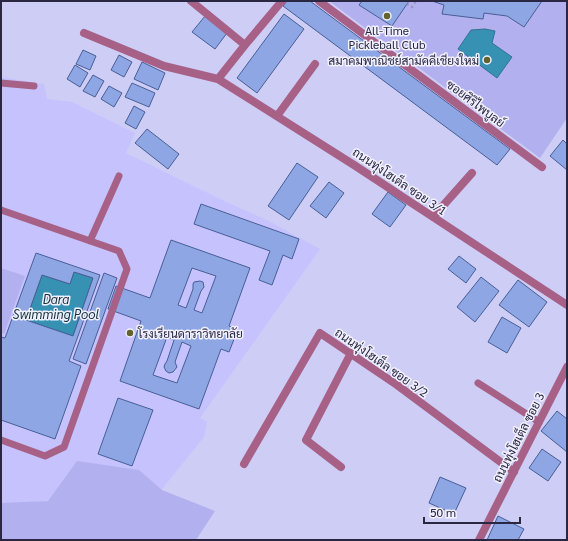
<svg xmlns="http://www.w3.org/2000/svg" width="568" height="541" font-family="Georgia,Sarabun,serif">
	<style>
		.built { fill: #c5c2fe }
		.green { fill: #b3b0ef }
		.water { fill: #3691b3; stroke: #327191 }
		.building { fill: #8ea7e4; stroke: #485e96; fill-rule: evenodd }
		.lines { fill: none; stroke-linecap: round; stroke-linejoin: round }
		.path { stroke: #9896bb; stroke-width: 2.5; stroke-dasharray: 2 3; stroke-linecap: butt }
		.lane { stroke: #a76187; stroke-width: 7 }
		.street { stroke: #a76187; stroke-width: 8 }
		.poi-dot { fill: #64622e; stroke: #f1f1ff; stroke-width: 1.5 }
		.labels { text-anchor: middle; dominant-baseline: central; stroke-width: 3; stroke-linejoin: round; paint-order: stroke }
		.poi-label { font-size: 12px; fill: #292741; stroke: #f1f1ff }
		.street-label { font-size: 12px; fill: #292741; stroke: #f1f1ff }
		.water-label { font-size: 13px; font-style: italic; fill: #16323d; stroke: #f1f1ff }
	</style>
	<rect width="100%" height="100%" fill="#cecdf6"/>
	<!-- built -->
	<path class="built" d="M 1,77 L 44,84 L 47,99 L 72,102 L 135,133 L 126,153 L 224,201 L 267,220 L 320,249 L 200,418 L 207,422 L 204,437 L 162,489 L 1,505 Z"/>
	<!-- green -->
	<path class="green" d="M 329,1 L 567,1 L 567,118 L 540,158 Z
		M 1,268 L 25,276 L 4,334 L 1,333 Z
		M 77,461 L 139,470 L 162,490 L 215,511 L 196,540 L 1,540 L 1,503 L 48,501 Z"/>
	<!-- water -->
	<path class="water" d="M 485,29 L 495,31 L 492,43 L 512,57 L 497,78 L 458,49 L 471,30 Z
		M 74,272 L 93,278 L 73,336 L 26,320 L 42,275 L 70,284 Z"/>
	<!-- building -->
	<path class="building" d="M 287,1 L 310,1 L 510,149 L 497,165 L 283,6 Z
		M 362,1 L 409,1 L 392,26 L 359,5 Z
		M 432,1 L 542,1 L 524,27 L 507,16 L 484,13 L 483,19 L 442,14 L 444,5 Z
		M 284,14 L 304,29 L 257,93 L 237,78 Z
		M 205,16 L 227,33 L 215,49 L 192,32 Z
		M 83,50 L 96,56 L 90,70 L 76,64 Z
		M 119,55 L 132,62 L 124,77 L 111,70 Z
		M 142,62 L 165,73 L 158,90 L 134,79 Z
		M 75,65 L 88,73 L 80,87 L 67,79 Z
		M 93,75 L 104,81 L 95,97 L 83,91 Z
		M 132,83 L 155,93 L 149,107 L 125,97 Z
		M 109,86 L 122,93 L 114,107 L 101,99 Z
		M 134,106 L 145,112 L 136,129 L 125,123 Z
		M 147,129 L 179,154 L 168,169 L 135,143 Z
		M 563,140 L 567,144 L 567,170 L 550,156 Z
		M 297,163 L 318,177 L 289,220 L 268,206 Z
		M 329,182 L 344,193 L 326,218 L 310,206 Z
		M 388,192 L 406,205 L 390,227 L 372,214 Z
		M 201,204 L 299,239 L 292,259 L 283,255 L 272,285 L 259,280 L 270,251 L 194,224 Z
		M 171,240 L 250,268 L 229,326 L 238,329 L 229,352 L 221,349 L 199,409 L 120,381 L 141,321 L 108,309 L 116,286 L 150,298 ZM 192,268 L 216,276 L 202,313 L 194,310 L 201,291 L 204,287 L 203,282 L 200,281 L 194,282 L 193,284 L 193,289 L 186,308 L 178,305 ZM 167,337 L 174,340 L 167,361 L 165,364 L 164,367 L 166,371 L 169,373 L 173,372 L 177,367 L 175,362 L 182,342 L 191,346 L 177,383 L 153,375 Z
		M 36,253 L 100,275 L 69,361 L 81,366 L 55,439 L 1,420 L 1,337 L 5,338 ZM 74,272 L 93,278 L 73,336 L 26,320 L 42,275 L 70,284 Z
		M 459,256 L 476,269 L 466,283 L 448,269 Z
		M 104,273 L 117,278 L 86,364 L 73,359 Z
		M 481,277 L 499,291 L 475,322 L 457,307 Z
		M 518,280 L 547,302 L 529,327 L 499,305 Z
		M 502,317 L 521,328 L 507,353 L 488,342 Z
		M 118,398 L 153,410 L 132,466 L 98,454 Z
		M 557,411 L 567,419 L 567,452 L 541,431 Z
		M 542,449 L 561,462 L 548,481 L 529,468 Z
		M 440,477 L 466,488 L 454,514 L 429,503 Z
		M 498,516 L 524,529 L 518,540 L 487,540 Z"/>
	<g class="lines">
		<!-- path -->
		<path class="path" d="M 407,4 L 412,7 L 416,1"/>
		<!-- lane -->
		<path class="lane" d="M 1,83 L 34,86
			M 1,210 L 119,251 L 127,269 L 64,447 L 45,456 L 1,440
			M 90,241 L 119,176
			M 478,383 L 539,422"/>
		<!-- street -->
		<path class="street" d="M 191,1 L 245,45
			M 319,1 L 542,167
			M 84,33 L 164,66 L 218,79 L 354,165 L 567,305
			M 218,79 L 245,45 L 282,1
			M 277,116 L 315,64
			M 433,217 L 472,173
			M 244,464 L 320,333 L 397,385 L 514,472
			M 341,467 L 306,440 L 351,353
			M 479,540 L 567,367"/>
	</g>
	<!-- markers -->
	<g class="poi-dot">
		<circle cx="387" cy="16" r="4"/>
		<circle cx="487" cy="60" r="4"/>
		<circle cx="130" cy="333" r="4"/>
	</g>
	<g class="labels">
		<!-- poi labels -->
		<g class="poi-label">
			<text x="387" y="30">All-Time<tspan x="387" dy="14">Pickleball Club</tspan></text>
			<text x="479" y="60" text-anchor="end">สมาคมพาณิชย์สามัคคีเชียงใหม่</text>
			<text x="138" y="333" text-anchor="start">โรงเรียนดาราวิทยาลัย</text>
		</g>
		<!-- street labels -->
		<g class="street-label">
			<text transform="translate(476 103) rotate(37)">ซอยศิริไพบูลย์</text>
			<text transform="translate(400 181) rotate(34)">ถนนทุ่งโฮเต็ล ซอย 3/1</text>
			<text transform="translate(382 362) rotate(35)">ถนนทุ่งโฮเต็ล ซอย 3/2</text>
			<text transform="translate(518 437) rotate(-63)">ถนนทุ่งโฮเต็ล ซอย 3</text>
		</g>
		<!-- water labels -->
		<g class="water-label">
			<text x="56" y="298">Dara<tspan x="56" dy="15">Swimming Pool</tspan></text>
		</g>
	</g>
	<!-- border -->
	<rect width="568" height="541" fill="none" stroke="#292741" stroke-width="4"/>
	<!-- scale -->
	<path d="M424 517v6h96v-6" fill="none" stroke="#292741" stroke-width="2"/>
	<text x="430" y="517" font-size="12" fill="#292741" stroke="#f1f1ff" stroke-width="3" paint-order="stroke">50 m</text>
</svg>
